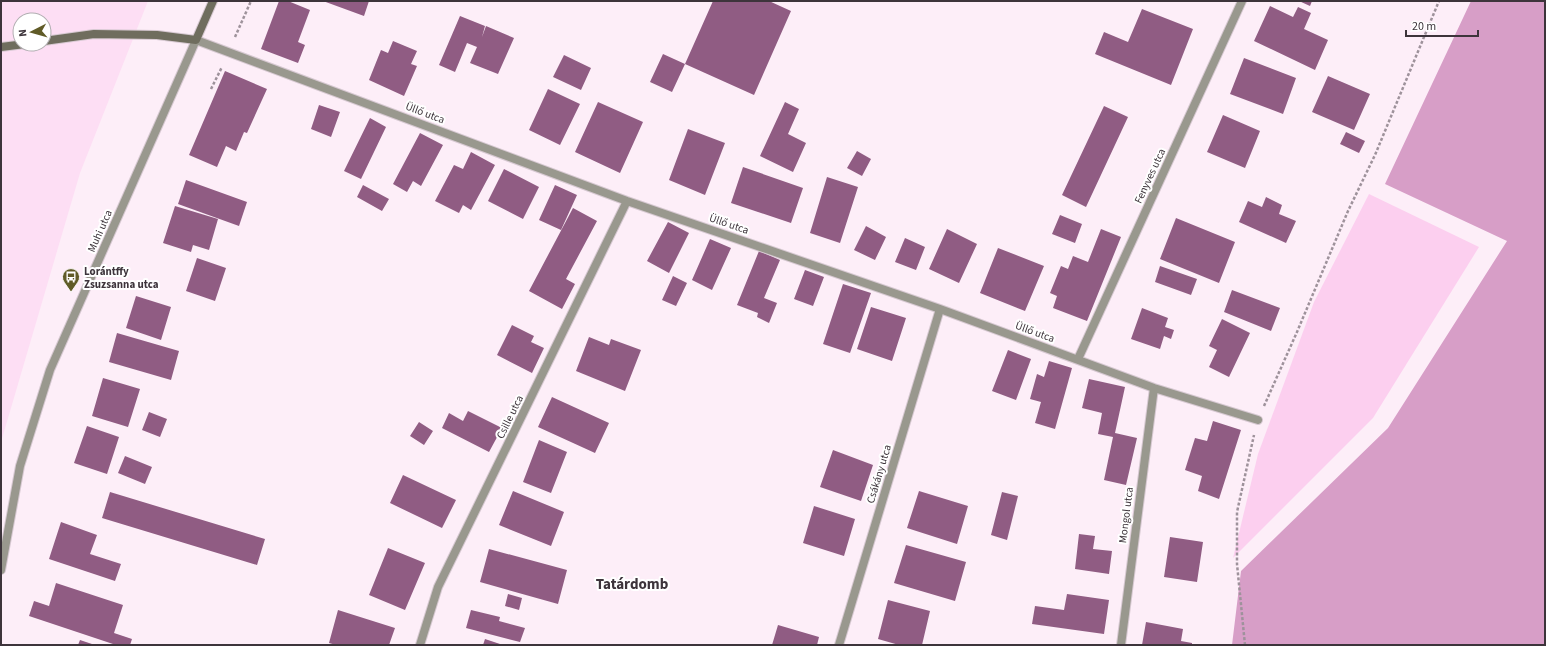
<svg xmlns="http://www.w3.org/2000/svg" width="1546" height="646" font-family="'Source Sans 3',sans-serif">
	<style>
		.built { fill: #fddef4; fill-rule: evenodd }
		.green { fill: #fccfef }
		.forest { fill: #d79ec7 }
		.building { fill: #905c83 }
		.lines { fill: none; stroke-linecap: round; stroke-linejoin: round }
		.street-casing { stroke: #d7c9d2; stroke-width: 10 }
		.secondary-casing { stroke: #d7c9d2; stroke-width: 10 }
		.path { stroke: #9e929b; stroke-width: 2.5; stroke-dasharray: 3 2; stroke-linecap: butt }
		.street { stroke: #99988e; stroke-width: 8 }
		.secondary { stroke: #6f6d5e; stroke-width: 8 }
		.labels { text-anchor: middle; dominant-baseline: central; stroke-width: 4; stroke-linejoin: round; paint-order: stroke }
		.street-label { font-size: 11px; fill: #3d343b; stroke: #fff }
		.poi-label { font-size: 11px; font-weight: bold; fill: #3d343b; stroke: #fff; text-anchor: start }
		.district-label { font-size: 15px; font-weight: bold; fill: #3d343b; stroke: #fff }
	</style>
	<rect width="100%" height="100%" fill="#fdeef8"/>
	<!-- built -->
	<path class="built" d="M 1,1 L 148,1 L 80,173 L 1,442 ZM 20,20 L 44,20 L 44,44 L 20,44 Z"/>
	<!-- green -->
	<path class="green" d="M 1369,194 L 1479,247 L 1373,418 L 1233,558 L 1258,454 L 1314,302 Z"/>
	<!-- forest -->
	<path class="forest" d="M 1471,1 L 1545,1 L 1545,645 L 1232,645 L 1241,571 L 1388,428 L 1507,241 L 1385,184 Z"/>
	<!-- building -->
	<path class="building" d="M 279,1 L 288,1 L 310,10 L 298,42 L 305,45 L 298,63 L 261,49 Z
		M 323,1 L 369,1 L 364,16 Z
		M 713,1 L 769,1 L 791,11 L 754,95 L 685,64 Z
		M 1299,1 L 1312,1 L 1310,6 Z
		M 1270,6 L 1293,17 L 1298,7 L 1311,13 L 1304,29 L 1328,40 L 1315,70 L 1254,41 Z
		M 1142,9 L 1193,29 L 1171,85 L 1095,54 L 1104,32 L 1128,42 Z
		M 460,16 L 485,26 L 482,37 L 486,26 L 514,38 L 498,74 L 470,63 L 477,47 L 467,43 L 455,72 L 439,65 Z
		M 393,41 L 417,51 L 411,64 L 417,66 L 404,96 L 369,80 L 381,50 L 388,53 Z
		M 663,54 L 685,64 L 672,92 L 650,82 Z
		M 564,55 L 591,68 L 581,90 L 553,77 Z
		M 1244,58 L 1296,78 L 1283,114 L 1230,94 Z
		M 225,71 L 267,89 L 247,133 L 244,132 L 236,151 L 226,146 L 217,167 L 189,155 Z
		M 1328,76 L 1370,94 L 1354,130 L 1312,112 Z
		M 548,89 L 580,104 L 560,145 L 529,130 Z
		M 598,102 L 643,122 L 620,173 L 575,152 Z
		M 785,102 L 799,109 L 788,134 L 806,143 L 793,172 L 760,156 Z
		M 319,105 L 340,112 L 331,137 L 311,129 Z
		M 1104,106 L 1128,117 L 1086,207 L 1062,195 Z
		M 1223,115 L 1260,131 L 1245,168 L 1207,152 Z
		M 370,118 L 386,127 L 361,179 L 344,171 Z
		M 688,129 L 725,143 L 705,195 L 669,180 Z
		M 1346,132 L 1365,141 L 1359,153 L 1340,144 Z
		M 420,133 L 443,145 L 421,186 L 413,181 L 407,192 L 393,184 Z
		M 857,151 L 871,159 L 862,176 L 847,168 Z
		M 471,152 L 495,165 L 471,210 L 463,205 L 459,213 L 435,201 L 454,165 L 463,169 Z
		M 743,167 L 803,188 L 791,223 L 731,203 Z
		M 504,169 L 539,187 L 523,219 L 488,201 Z
		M 827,177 L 858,187 L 840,243 L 810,233 Z
		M 186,180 L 247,202 L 239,226 L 178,204 Z
		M 363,185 L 389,199 L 382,211 L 357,197 Z
		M 555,185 L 577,195 L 561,230 L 539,220 Z
		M 1266,197 L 1282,205 L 1279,214 L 1296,221 L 1286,243 L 1239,222 L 1248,201 L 1262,207 Z
		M 175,206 L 218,219 L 209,250 L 193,245 L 191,252 L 163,243 Z
		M 573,208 L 597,221 L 566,279 L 575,284 L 562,309 L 529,291 Z
		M 1060,215 L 1082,224 L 1075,243 L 1052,234 Z
		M 1176,218 L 1235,242 L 1219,283 L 1160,259 Z
		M 668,222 L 689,233 L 669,273 L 647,261 Z
		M 866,226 L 886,237 L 875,260 L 854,250 Z
		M 947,229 L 977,244 L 959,283 L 929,269 Z
		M 1101,229 L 1121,237 L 1087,321 L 1053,308 L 1057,296 L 1050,293 L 1061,266 L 1068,269 L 1073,256 L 1088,262 Z
		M 905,238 L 925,247 L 916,270 L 895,262 Z
		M 710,239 L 731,248 L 712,290 L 692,280 Z
		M 998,248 L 1044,266 L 1025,311 L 980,293 Z
		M 759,251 L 780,260 L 764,298 L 777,303 L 769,323 L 757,317 L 758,313 L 737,305 Z
		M 197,258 L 226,268 L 215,301 L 186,291 Z
		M 1160,266 L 1197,279 L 1191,295 L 1155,282 Z
		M 805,270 L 824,277 L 813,306 L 794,299 Z
		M 673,276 L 687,283 L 676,306 L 662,300 Z
		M 843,284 L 871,293 L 850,353 L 823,344 Z
		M 1232,290 L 1280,308 L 1271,331 L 1224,312 Z
		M 136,296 L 171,307 L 161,340 L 126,328 Z
		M 871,307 L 906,318 L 892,361 L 857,349 Z
		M 1142,308 L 1168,318 L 1165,327 L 1174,330 L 1171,339 L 1164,336 L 1160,349 L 1131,339 Z
		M 1222,319 L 1250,333 L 1229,377 L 1209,367 L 1217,350 L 1209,346 Z
		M 512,325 L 534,336 L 531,342 L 544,348 L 532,373 L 497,355 Z
		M 117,333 L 179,351 L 171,380 L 109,362 Z
		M 589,337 L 609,345 L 611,339 L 641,350 L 625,391 L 576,371 Z
		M 1008,350 L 1031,359 L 1016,400 L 992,391 Z
		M 1049,361 L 1072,368 L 1055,429 L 1035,423 L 1041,402 L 1030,399 L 1037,374 L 1044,377 Z
		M 103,378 L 140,389 L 128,427 L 92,416 Z
		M 1089,379 L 1125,387 L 1115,433 L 1137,438 L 1126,485 L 1104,480 L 1113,437 L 1098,434 L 1102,413 L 1082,408 Z
		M 552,397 L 609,423 L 595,453 L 538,427 Z
		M 468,411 L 502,428 L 489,452 L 442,428 L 449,413 L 463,421 Z
		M 149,412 L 167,419 L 160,437 L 142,430 Z
		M 1213,421 L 1241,430 L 1219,499 L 1198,491 L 1202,476 L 1185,470 L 1195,438 L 1207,441 Z
		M 419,422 L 433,431 L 424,445 L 410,436 Z
		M 87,426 L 119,437 L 107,474 L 74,463 Z
		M 539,440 L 567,452 L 551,493 L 523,482 Z
		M 833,450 L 873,465 L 861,501 L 820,487 Z
		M 125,456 L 152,467 L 145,484 L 118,473 Z
		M 403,475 L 456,500 L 442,528 L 390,503 Z
		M 513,491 L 564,512 L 551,546 L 499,525 Z
		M 919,491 L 968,506 L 957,544 L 907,528 Z
		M 110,492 L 265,539 L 257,565 L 102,518 Z
		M 1002,492 L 1018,496 L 1007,540 L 991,535 Z
		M 814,506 L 855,519 L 844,556 L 803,543 Z
		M 61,522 L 97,535 L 90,554 L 121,564 L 115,581 L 49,559 Z
		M 1079,534 L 1095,536 L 1093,549 L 1112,551 L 1109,574 L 1075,569 Z
		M 1170,537 L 1203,542 L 1197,582 L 1164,577 Z
		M 906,545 L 966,562 L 955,601 L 894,583 Z
		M 388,548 L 425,563 L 405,610 L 369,595 Z
		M 489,549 L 567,570 L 558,604 L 480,582 Z
		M 56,583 L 123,605 L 114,633 L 132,639 L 130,645 L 116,645 L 29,616 L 34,601 L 49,606 Z
		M 508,594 L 522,598 L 519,610 L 505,606 Z
		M 1067,594 L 1109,600 L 1104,634 L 1032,624 L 1035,606 L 1064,610 Z
		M 888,600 L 930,611 L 922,645 L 899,645 L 878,639 Z
		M 338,610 L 395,628 L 389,645 L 336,645 L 329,643 Z
		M 471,610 L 500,617 L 499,621 L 525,628 L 520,642 L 466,628 Z
		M 1146,622 L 1183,629 L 1181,641 L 1192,643 L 1192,645 L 1142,645 Z
		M 778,625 L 819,637 L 817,645 L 772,645 Z
		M 485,639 L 503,645 L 483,645 Z
		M 80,640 L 95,645 L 78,645 Z"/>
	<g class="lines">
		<!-- street casing -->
		<g class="street-casing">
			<path id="street" d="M 1078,359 L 1242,1
				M 1,570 L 20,466 L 50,370 L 196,40 L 627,201 L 940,309 L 1154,388 L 1258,420
				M 420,645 L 438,587 L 627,201
				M 839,645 L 940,309
				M 1121,645 L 1154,388"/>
		</g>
		<!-- secondary casing -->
		<g class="secondary-casing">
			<path id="secondary" d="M 44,41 L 94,34 L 157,35 L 196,40 L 213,1
				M 1,47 L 25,44"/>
		</g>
		<!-- path -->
		<path class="path" d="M 235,37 L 251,1
			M 211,89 L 222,67
			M 1264,406 L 1297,332 L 1348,211 L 1375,155 L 1439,1
			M 1245,645 L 1237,564 L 1237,512 L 1254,435"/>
		<!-- street -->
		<use href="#street" class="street"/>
		<!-- secondary -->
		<use href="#secondary" class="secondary"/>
	</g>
	<!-- icons -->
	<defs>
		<g id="bus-pin" transform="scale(0.9)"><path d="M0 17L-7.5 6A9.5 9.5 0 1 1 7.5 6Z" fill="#605b27" stroke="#fff"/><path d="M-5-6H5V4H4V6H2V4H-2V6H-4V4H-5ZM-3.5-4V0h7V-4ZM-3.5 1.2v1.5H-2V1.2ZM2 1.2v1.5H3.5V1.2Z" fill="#fff"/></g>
	</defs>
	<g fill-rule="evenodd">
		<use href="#bus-pin" x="71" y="277"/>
	</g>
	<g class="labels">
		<!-- street labels -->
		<g class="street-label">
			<text transform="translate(425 113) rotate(21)">Üllő utca</text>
			<text transform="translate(1150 176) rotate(-65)">Fenyves utca</text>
			<text transform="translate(729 224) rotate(19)">Üllő utca</text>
			<text transform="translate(100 231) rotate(-66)">Muhi utca</text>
			<text transform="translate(1035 332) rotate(20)">Üllő utca</text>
			<text transform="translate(510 417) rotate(-64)">Csille utca</text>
			<text transform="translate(879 474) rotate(-73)">Csákány utca</text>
			<text transform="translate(1126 515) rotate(-83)">Mongol utca</text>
		</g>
		<!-- poi labels -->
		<g class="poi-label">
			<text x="84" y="271">Lorántffy<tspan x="84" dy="13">Zsuzsanna utca</tspan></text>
		</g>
		<!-- district labels -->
		<g class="district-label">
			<text x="632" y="584">Tatárdomb</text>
		</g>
	</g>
	<!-- border -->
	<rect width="1546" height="646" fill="none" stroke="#3d343b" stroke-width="4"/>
	<!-- north arrow -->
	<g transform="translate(32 32) rotate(264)"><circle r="19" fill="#ffffff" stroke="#b1aeb1"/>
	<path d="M0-3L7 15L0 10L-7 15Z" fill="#605b27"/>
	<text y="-6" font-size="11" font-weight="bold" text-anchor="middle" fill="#3d343b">N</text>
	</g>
	<!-- scale -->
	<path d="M1406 30v6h72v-6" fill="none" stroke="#3d343b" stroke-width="2"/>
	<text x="1412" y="30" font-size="12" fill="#3d343b" stroke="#ffffff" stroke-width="3" paint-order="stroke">20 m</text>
</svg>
